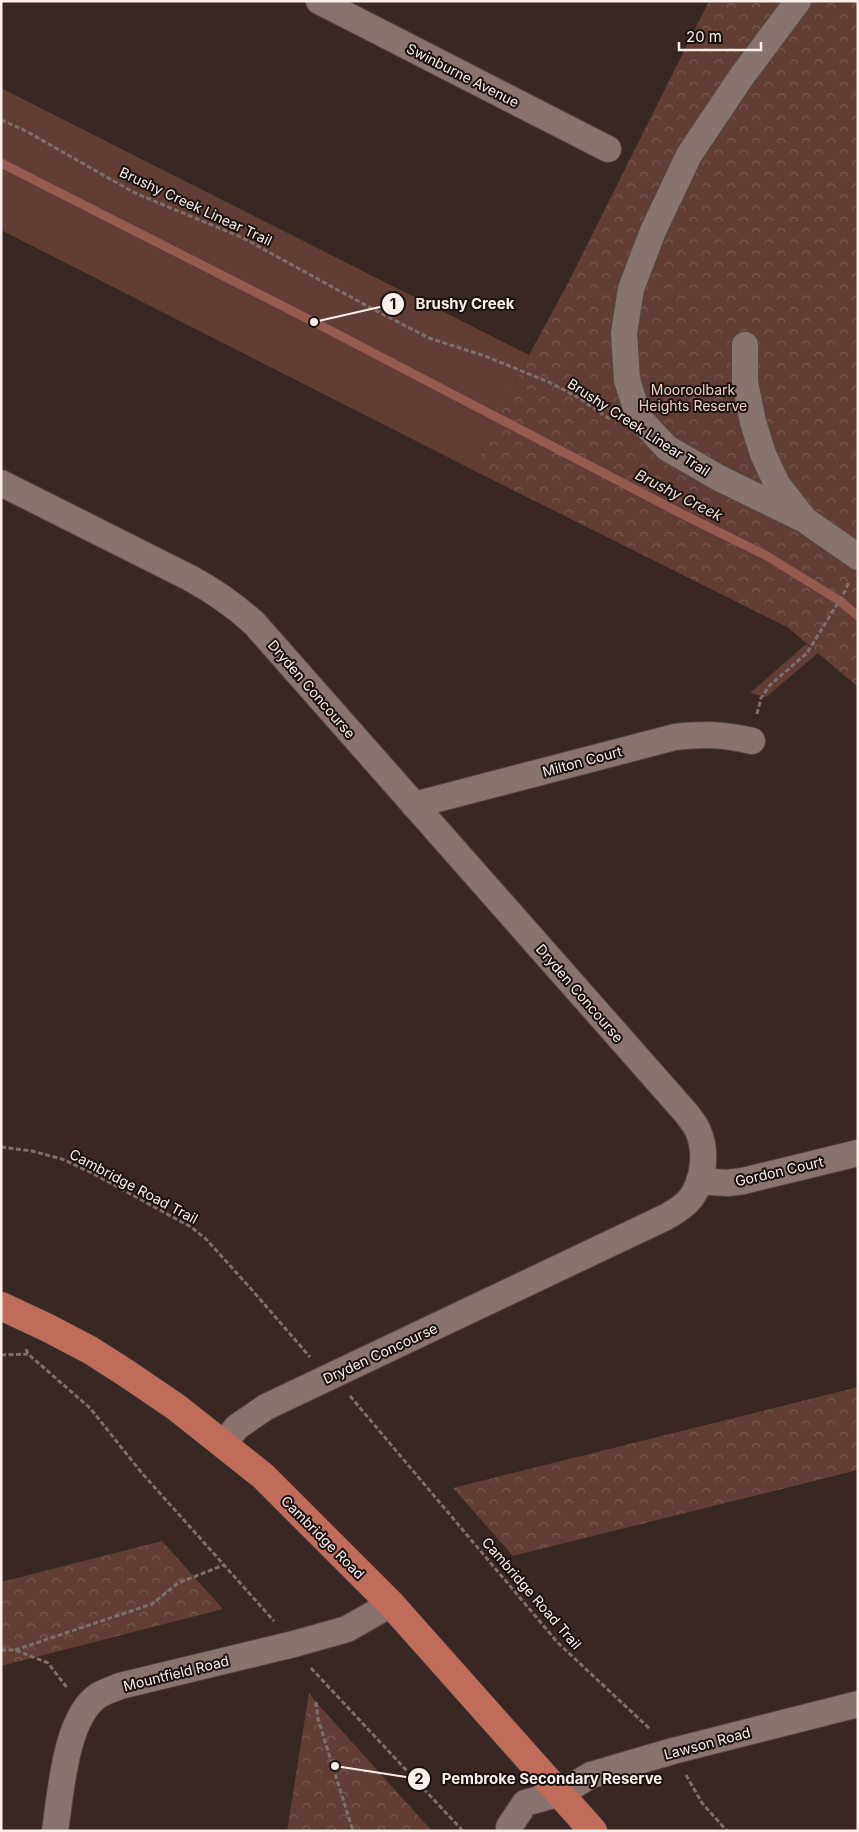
<svg xmlns="http://www.w3.org/2000/svg" width="859" height="1832" font-family="Inter,sans-serif">
	<style>
		.grass { fill: #613d35 }
		.forest { fill: url(#forest-crowns) }
		.lines { fill: none; stroke-linecap: round; stroke-linejoin: round }
		.stream { stroke: #955b4e; stroke-width: 9 }
		.minor-casing { stroke: #544643; stroke-width: 28 }
		.major-casing { stroke: #544643; stroke-width: 29 }
		.path { stroke: #7e6e6b; stroke-width: 3; stroke-dasharray: 5 2.5; stroke-linecap: butt }
		.minor { stroke: #88736f; stroke-width: 26 }
		.major { stroke: #bf6c5b; stroke-width: 28 }
		.labels { text-anchor: middle; dominant-baseline: central; stroke-width: 4; stroke-linejoin: round; paint-order: stroke }
		.street-label { font-size: 14px; fill: #fbefec; stroke: #1a1211 }
		.park-label { font-size: 14px; fill: #f3cdc5; stroke: #1a1211 }
		.water-label { font-size: 15px; font-style: italic; fill: #f2dfda; stroke: #1a1211 }
		.leader { fill: none; stroke: #fbefec; stroke-width: 2 }
		.callout-dot { fill: #fbefec; stroke: #1a1211; stroke-width: 2 }
		.mark-label { font-size: 15px; text-anchor: middle; font-weight: bold; fill: #111 }
		.callout-label { font-size: 15px; text-anchor: middle; font-weight: bold; fill: #fbefec; stroke: #1a1211; stroke-width: 4; stroke-linejoin: round; paint-order: stroke }
	</style>
	<defs>
		<pattern id="forest-crowns" width="20" height="18" patternUnits="userSpaceOnUse" patternTransform="scale(1.25)"><rect width="20" height="18" fill="#613d35"/><path d="M2 6a3 3 0 1 1 6 0M12 15a3 3 0 1 1 6 0" fill="none" stroke="#795952"/></pattern>
	</defs>
	<rect width="100%" height="100%" fill="#392723"/>
	<!-- grass -->
	<path class="grass" d="M 1,88 L 529,355 L 473,470 L 1,230 Z
		M 806,644 L 818,653 L 766,697 L 750,693 Z"/>
	<!-- forest -->
	<path class="forest" d="M 709,1 L 858,1 L 858,687 L 787,627 L 473,470 L 529,355 L 566,287 Z
		M 858,1387 L 858,1470 L 513,1556 L 453,1488 Z
		M 162,1541 L 223,1609 L 1,1666 L 1,1582 Z
		M 309,1693 L 316,1702 L 432,1831 L 287,1831 Z"/>
	<g class="lines">
		<!-- stream -->
		<path class="stream" d="M 1,163 L 314,322 L 684,515 L 767,556 L 840,601 L 858,616"/>
		<!-- minor casing -->
		<g class="minor-casing">
			<path id="minor" d="M 319,1 L 608,149
				M 798,1 L 742,76 L 689,155 L 653,231 L 631,289 L 624,333 L 627,380 L 639,418 L 667,448 L 719,478 L 805,520
				M 745,345 L 745,382 L 753,422 L 763,454 L 777,484 L 805,520 L 858,557
				M 1,483 L 190,578 C 214,591 234,605 254,623 L 687,1114 C 691,1120 696,1125 698,1131 C 707,1151 704,1180 691,1198 C 685,1206 675,1212 666,1217 L 266,1407 L 237,1427 L 223,1444
				M 414,805 L 675,737 C 705,734 723,734 752,741
				M 699,1181 L 727,1183 L 743,1181 L 858,1153
				M 55,1831 C 61,1793 65,1717 99,1695 C 106,1691 114,1689 120,1686 L 294,1644 L 347,1629 L 391,1604
				M 509,1831 L 509,1827 L 525,1803 L 561,1793 L 591,1775 L 673,1751 L 858,1704"/>
		</g>
		<!-- major casing -->
		<g class="major-casing">
			<path id="major" d="M 1,1306 L 48,1328 L 90,1350 L 126,1373 L 176,1407 L 263,1476 L 391,1604 L 593,1831"/>
		</g>
		<!-- path -->
		<path class="path" d="M 1,120 L 24,130 L 135,193 L 243,238 L 369,307 L 429,338 L 485,356 L 551,383 L 579,398 L 611,420
			M 757,714 L 761,698 L 770,685 L 807,653 L 844,593 L 849,582
			M 1,1147 L 32,1151 L 62,1159 L 92,1173 L 191,1227 L 206,1239 L 252,1290 L 310,1357
			M 26,1349 L 28,1354 L 90,1408 L 141,1472 L 274,1621
			M 1,1355 L 28,1354
			M 350,1396 L 558,1643 L 650,1729
			M 1,1650 L 15,1650 L 48,1663 L 68,1689
			M 15,1650 L 152,1604 L 178,1583 L 224,1565
			M 311,1668 L 463,1831
			M 316,1702 L 318,1719 L 353,1831
			M 686,1775 L 702,1803 L 727,1831"/>
		<!-- minor -->
		<use href="#minor" class="minor"/>
		<!-- major -->
		<use href="#major" class="major"/>
	</g>
	<g class="labels">
		<!-- street labels -->
		<g class="street-label">
			<text transform="translate(463 75) rotate(27)">Swinburne Avenue</text>
			<text transform="translate(196 206) rotate(25)">Brushy Creek Linear Trail</text>
			<text transform="translate(639 427) rotate(33)">Brushy Creek Linear Trail</text>
			<text transform="translate(312 689) rotate(49)">Dryden Concourse</text>
			<text transform="translate(582 761) rotate(-15)">Milton Court</text>
			<text transform="translate(580 993) rotate(49)">Dryden Concourse</text>
			<text transform="translate(779 1171) rotate(-13)">Gordon Court</text>
			<text transform="translate(134 1186) rotate(28)">Cambridge Road Trail</text>
			<text transform="translate(380 1353) rotate(-25)">Dryden Concourse</text>
			<text transform="translate(323 1537) rotate(45)">Cambridge Road</text>
			<text transform="translate(532 1593) rotate(49)">Cambridge Road Trail</text>
			<text transform="translate(176 1673) rotate(-14)">Mountfield Road</text>
			<text transform="translate(707 1743) rotate(-15)">Lawson Road</text>
		</g>
		<!-- park labels -->
		<g class="park-label">
			<text x="693" y="389">Mooroolbark<tspan x="693" dy="16">Heights Reserve</tspan></text>
		</g>
		<!-- water labels -->
		<g class="water-label">
			<text transform="translate(679 495) rotate(27)">Brushy Creek</text>
		</g>
	</g>
	<!-- callouts -->
	<path class="leader" d="M314 322L393 304M335 1766L419 1779"/>
	<g class="callout-dot">
		<circle cx="314" cy="322" r="5"/>
		<circle cx="335" cy="1766" r="5"/>
		<circle cx="393" cy="304" r="12"/>
		<circle cx="419" cy="1779" r="12"/>
	</g>
	<g class="mark-label">
		<text x="393" y="309">1</text>
		<text x="419" y="1784">2</text>
	</g>
	<g class="callout-label">
		<text x="465" y="309">Brushy Creek</text>
		<text x="552" y="1784">Pembroke Secondary Reserve</text>
	</g>
	<!-- border -->
	<rect width="859" height="1832" fill="none" stroke="#fbefec" stroke-width="5"/>
	<!-- scale -->
	<path d="M679 42v8h82v-8" fill="none" stroke="#fbefec" stroke-width="2.5"/>
	<text x="686" y="42" font-size="15" fill="#fbefec" stroke="#1a1211" stroke-width="4" paint-order="stroke">20 m</text>
</svg>
